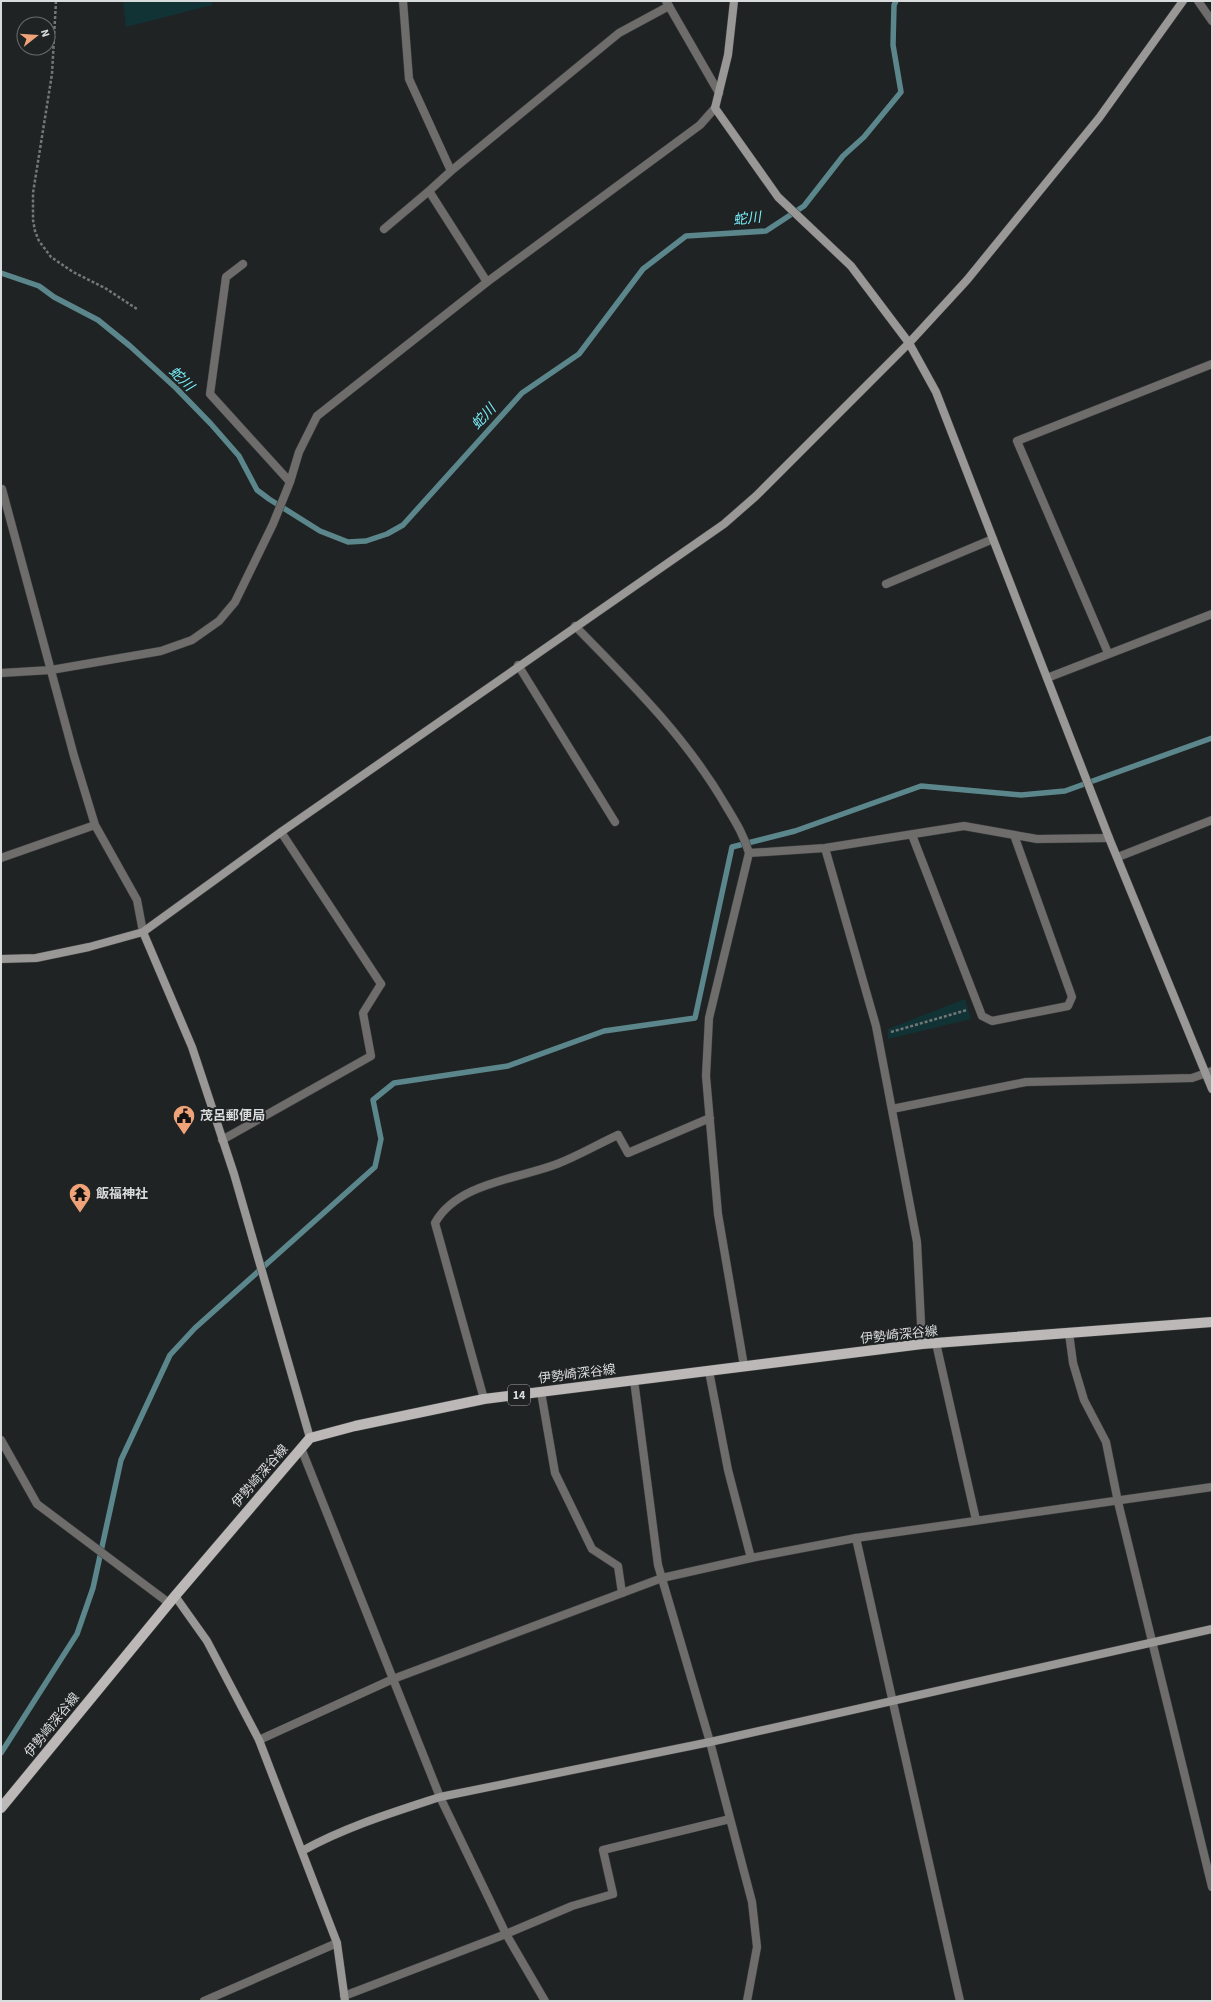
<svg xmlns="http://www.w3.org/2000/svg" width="1213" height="2002" font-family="'Source Sans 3','Noto Sans JP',sans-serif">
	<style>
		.green { fill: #113336 }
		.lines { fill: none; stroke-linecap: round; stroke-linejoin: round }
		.stream { stroke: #5b878c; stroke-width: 5.5 }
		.lane-casing { stroke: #3a3d3e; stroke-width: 9 }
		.street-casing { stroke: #3a3d3e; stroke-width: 9 }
		.secondary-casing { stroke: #3a3d3e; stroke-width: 9 }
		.primary-casing { stroke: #3a3d3e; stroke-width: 11 }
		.path { stroke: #747777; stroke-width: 2.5; stroke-dasharray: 3 2; stroke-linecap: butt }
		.lane { stroke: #6f6d6c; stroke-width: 8 }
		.street { stroke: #6f6d6c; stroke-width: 8 }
		.secondary { stroke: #9a9896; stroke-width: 8 }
		.primary { stroke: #bcb8b7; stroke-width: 10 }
		.labels { text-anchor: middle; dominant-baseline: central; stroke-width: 4; stroke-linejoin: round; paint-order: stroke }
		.shield { fill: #202324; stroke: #a2a4a5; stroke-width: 1 }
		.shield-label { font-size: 12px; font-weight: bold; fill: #d9dcdc }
		.poi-label { font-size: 13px; font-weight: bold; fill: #d9dcdc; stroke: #202324; text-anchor: start }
		.street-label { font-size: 13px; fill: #d9dcdc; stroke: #202324 }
		.water-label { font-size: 14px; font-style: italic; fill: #78eefa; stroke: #202324 }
	</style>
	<rect width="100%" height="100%" fill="#202324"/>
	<!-- green -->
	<path class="green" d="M 123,1 L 213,1 L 212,5 L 126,27 Z
		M 965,999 L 971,1019 L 888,1039 L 888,1029 Z"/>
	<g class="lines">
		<!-- stream -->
		<path class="stream" d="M 1,273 L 39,286 L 54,297 L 98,320 L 130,346 L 176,388 L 211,424 L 239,456 L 257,490 L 269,499 L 320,531 L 348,542 L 366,541 L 387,534 L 403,525 L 522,393 L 579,354 L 643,269 L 686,236 L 766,231 L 804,206 L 843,156 L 864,137 L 901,92 L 893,45 L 894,5 L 896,1
			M 1,1753 L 77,1634 L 93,1588 L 121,1460 L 170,1355 L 195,1328 L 375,1167 L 381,1139 L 373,1100 L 394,1083 L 508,1066 L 604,1031 L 695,1018 L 732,847 L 795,831 L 921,786 L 1021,795 L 1065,791 L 1212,738"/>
		<!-- lane casing -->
		<g class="lane-casing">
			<path id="lane" d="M 403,1 L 409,79 L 451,171 L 429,191 L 487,282
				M 1198,1 L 1212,21
				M 451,171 L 619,33 L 669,6
				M 384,229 L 429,191
				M 886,584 L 993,539
				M 1108,653 L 1017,441 L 1212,364
				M 518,665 L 615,822
				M 281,832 L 381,984
				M 1069,1333 L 1073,1363 L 1084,1400 L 1106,1442 L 1118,1502
				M 936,1343 L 976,1520
				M 709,1371 L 728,1470 L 751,1558
				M 541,1392 L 555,1473 L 592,1549 L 618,1566 L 622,1593
				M 484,1399 L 435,1223 C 457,1183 518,1179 557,1164 C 578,1156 598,1144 618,1135
				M 1,1440 L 37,1504 L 169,1603
				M 856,1538 L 1212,1487
				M 710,1742 L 752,1902 L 757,1947 L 747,2001
				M 344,1996 L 506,1934 L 572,1906 L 613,1894 L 603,1850 L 730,1819
				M 204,2001 L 337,1943"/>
		</g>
		<!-- street casing -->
		<g class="street-casing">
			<path id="street" d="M 666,1 L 719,93
				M 243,264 L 226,277 L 210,394 L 290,482
				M 2,489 L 74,756 L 95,825 L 137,900 L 143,932
				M 575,626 C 631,683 686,737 726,806 C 735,821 744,835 749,853 L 709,1018 L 706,1076 L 718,1214 L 744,1366
				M 1,673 L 51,670 L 161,651 L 192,640 L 219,621 L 235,602 L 273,524 L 290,482 L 299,452 L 317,416 L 487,282 L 700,125 L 715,108
				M 1047,678 L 1212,614
				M 912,835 L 982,1016 L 992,1021 L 1068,1006 L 1072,997 L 1014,835
				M 825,848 L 876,1026 L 917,1242 L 922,1344
				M 749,853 L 825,848 L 964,826 L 1037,839 L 1109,838
				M 1118,857 L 1212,820
				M 1,858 L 95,825
				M 892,1109 L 1026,1082 L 1192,1078 L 1212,1071
				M 618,1135 L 628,1153 L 710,1118
				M 222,1140 L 371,1056 L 363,1013 L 381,984
				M 634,1380 L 658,1565 L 710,1742
				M 301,1448 L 440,1797 L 506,1934 L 545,2001
				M 1118,1502 L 1212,1887
				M 259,1740 L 393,1679 L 662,1578 L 751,1558 L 856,1538 L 960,2001"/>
		</g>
		<!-- secondary casing -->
		<g class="secondary-casing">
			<path id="secondary" d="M 734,1 L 728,55 L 715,108 L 778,197 L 851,266 L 909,343 L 936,392 L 1109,838 L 1212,1089
				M 143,932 L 192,1047 L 234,1174 L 310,1438
				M 1,959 L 36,958 L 89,947 L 143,932 L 281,832 L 724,524 L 756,496 L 909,343 L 967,280 L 1099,118 L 1183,1
				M 175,1596 L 207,1641 L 259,1740 L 337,1943 L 345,2001
				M 302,1851 C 345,1827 394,1812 440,1797 L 710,1742 L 1212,1629"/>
		</g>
		<!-- primary casing -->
		<g class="primary-casing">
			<path id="primary" d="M 1,1808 L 175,1596 L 310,1438 L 355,1426 L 484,1399 L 922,1344 L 1212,1322"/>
		</g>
		<!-- path -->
		<path class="path" d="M 56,1 L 52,74 L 33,193 L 33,220 L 35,231 L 39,241 L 51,257 L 73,272 L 105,288 L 137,309
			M 891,1032 L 967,1010"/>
		<!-- lane -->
		<use href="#lane" class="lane"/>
		<!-- street -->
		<use href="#street" class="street"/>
		<!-- secondary -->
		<use href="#secondary" class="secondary"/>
		<!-- primary -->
		<use href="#primary" class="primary"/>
	</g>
	<!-- icons -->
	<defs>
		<g id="civic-pin" transform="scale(1.15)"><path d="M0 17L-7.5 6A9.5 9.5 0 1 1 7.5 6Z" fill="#f0a378" stroke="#202324"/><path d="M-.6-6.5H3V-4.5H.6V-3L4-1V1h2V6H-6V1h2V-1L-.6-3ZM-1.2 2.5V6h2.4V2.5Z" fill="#111"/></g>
		<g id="temple-pin" transform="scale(1.15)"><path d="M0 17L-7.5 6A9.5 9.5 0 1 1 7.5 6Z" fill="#f0a378" stroke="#202324"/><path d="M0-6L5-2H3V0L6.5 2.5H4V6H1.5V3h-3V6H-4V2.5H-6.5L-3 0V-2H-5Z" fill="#111"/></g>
	</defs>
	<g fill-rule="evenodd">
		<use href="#civic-pin" x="184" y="1116"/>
		<use href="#temple-pin" x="80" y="1194"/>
	</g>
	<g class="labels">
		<!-- shield labels -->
		<rect class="shield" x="508" y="1385" width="22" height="20" rx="3"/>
		<g class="shield-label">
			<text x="519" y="1395">14</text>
		</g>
		<!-- poi labels -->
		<g class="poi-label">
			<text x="200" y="1116">茂呂郵便局</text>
			<text x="96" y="1194">飯福神社</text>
		</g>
		<!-- street labels -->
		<g class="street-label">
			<text transform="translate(899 1335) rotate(-6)">伊勢崎深谷線</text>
			<text transform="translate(577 1374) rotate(-7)">伊勢崎深谷線</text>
			<text transform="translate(260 1476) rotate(-49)">伊勢崎深谷線</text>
			<text transform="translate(52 1725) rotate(-51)">伊勢崎深谷線</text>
		</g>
		<!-- water labels -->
		<g class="water-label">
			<text transform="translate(747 219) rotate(-6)">蛇川</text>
			<text transform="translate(181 379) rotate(44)">蛇川</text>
			<text transform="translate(484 417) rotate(-48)">蛇川</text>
		</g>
	</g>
	<!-- border -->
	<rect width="1213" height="2002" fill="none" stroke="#d9dcdc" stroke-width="4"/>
	<!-- north arrow -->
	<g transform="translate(36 36) rotate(73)"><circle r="19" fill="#202324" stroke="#6a6d6e"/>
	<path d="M0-3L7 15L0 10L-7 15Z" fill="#f0a378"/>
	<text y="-6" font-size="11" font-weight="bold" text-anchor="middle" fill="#d9dcdc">N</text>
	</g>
</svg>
